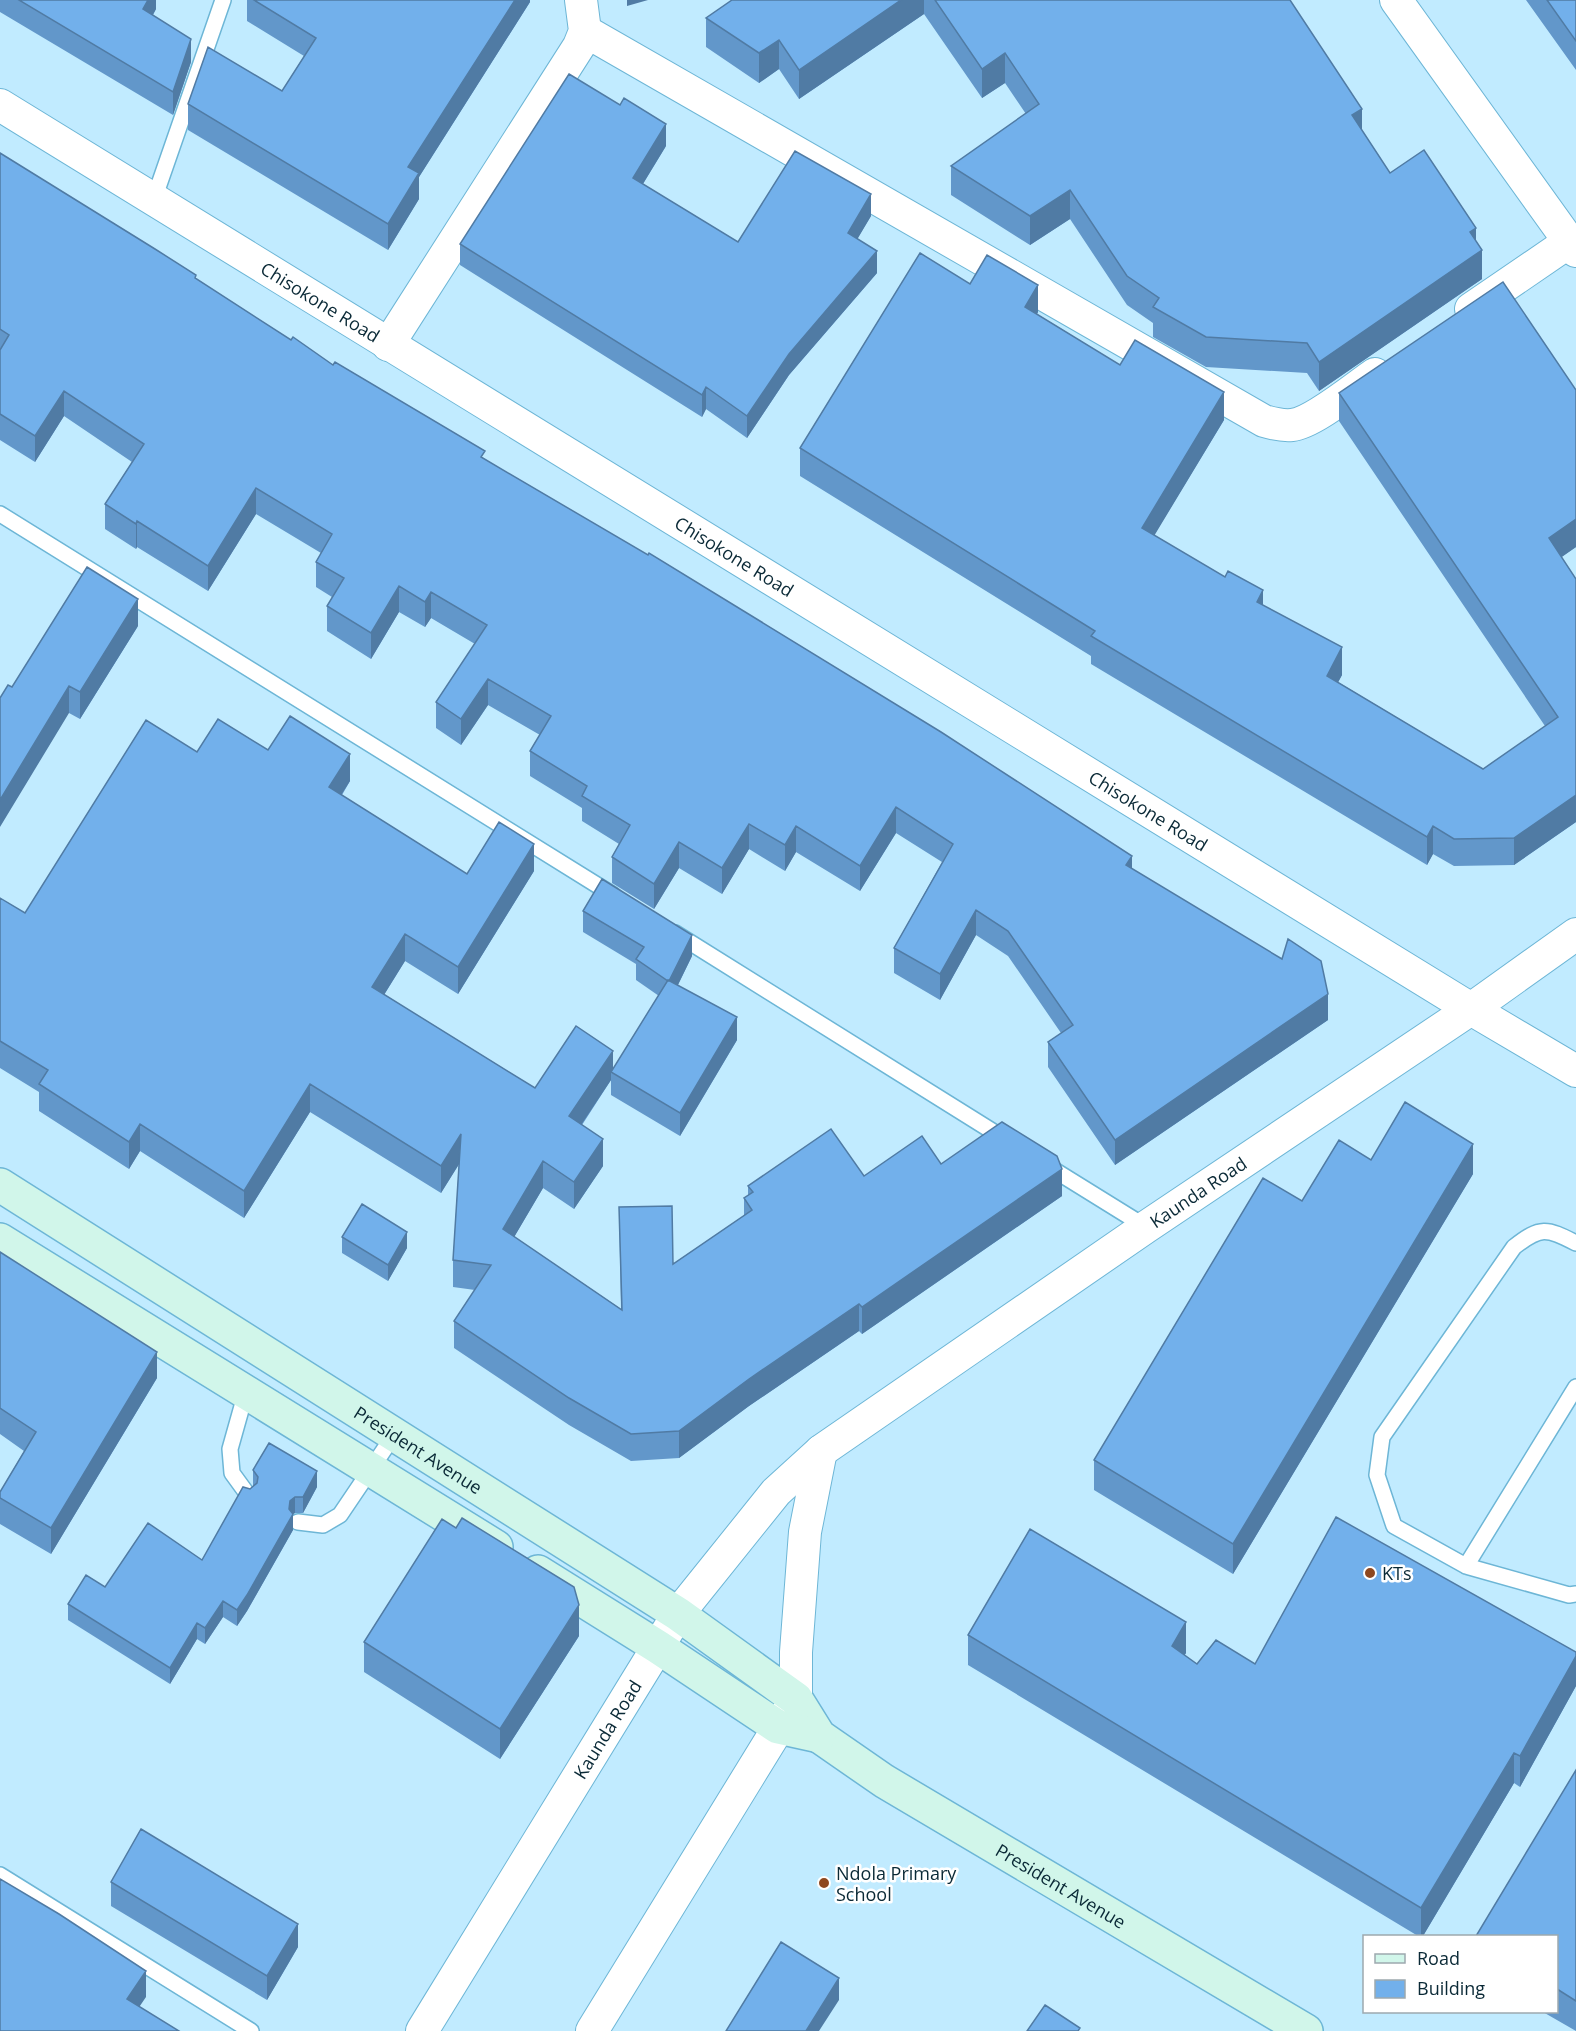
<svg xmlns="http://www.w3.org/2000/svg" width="1576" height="2031" font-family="'Open Sans',sans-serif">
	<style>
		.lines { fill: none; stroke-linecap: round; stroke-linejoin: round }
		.service-casing { stroke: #6db6d6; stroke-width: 18 }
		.minor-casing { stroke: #6db6d6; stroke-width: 34 }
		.secondary-casing { stroke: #6db6d6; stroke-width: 36 }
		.service { stroke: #fff; stroke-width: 15 }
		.minor { stroke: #fff; stroke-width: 32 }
		.secondary { stroke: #d1f6ea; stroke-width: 33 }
		.wall { fill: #6297ca }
		.shaded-wall { fill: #507ba4 }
		.building { fill: #72b0eb; stroke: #507ba4; stroke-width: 1.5 }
		.poi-dot { fill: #8e481f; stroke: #fff; stroke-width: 2 }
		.labels { text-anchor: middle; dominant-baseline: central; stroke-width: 5; stroke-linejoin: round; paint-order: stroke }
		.street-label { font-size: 18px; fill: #0a2936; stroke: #fff }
		.poi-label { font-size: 18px; fill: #0a2936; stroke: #fff; text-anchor: start }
	</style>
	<rect width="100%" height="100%" fill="#c1ebff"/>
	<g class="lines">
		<!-- service casing -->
		<g class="service-casing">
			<path id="service" d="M 154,199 L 223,0
				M 0,514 L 613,895
				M 675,933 L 1008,1141
				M 1046,1165 L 1146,1227
				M 1576,1243 C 1546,1228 1541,1226 1514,1247 L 1382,1437 L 1377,1475 L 1394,1526 L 1466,1566 L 1569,1595 L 1576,1594
				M 246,1392 L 230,1449 L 232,1473 L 248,1495
				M 298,1522 L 323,1525 L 340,1515 L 394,1435
				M 1466,1566 L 1576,1387
				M 0,1875 L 251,2031"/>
		</g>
		<!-- minor casing -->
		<g class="minor-casing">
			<g id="minor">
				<path d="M 1396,0 L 1576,251"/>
				<path d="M 585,31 L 1264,421 C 1274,424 1282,426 1292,425 C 1313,423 1356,387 1375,374"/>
				<path id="s1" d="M 0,105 L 1471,1009 L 1576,1071"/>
				<path d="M 1471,309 L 1569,242"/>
				<path d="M 388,345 L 579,46 L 585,31 L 581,0"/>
				<path id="s2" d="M 422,2031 L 678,1614 L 776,1492 L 821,1451 L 1146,1227 L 1471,1009 L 1576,934"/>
				<path d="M 592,2031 L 796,1699 L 796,1652 L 805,1532 L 821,1451"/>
			</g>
		</g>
		<!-- secondary casing -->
		<g class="secondary-casing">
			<g id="secondary">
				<path id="s3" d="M 0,1185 L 678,1614 L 796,1699 L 819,1736 L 884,1781 L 1306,2031"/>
				<path d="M 0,1240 L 496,1547"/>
				<path d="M 538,1572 L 658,1647 L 778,1727 L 819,1736"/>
			</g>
		</g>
		<!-- service -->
		<use href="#service" class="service"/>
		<!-- minor -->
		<use href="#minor" class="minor"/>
		<!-- secondary -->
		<use href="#secondary" class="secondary"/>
	</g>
	<!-- wall -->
	<path class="wall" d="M 0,0 L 156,0 L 156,9 L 153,15 L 191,62 L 173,115 L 0,12 Z
		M 247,0 L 530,0 L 530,2 L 419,177 L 419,199 L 388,250 L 188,130 L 188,104 L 282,91 L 304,56 L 247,21 Z
		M 732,0 L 1290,0 L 1362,130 L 1390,173 L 1476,241 L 1482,279 L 1319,391 L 1307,373 L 1206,367 L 1153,337 L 1153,323 L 1127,305 L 1070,219 L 1030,245 L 951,195 L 951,166 L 1026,114 L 1005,83 L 982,98 L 924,14 L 799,99 L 779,69 L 759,83 L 706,47 L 706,18 Z
		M 1526,0 L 1576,0 L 1576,70 Z
		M 666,146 L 643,184 L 738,242 L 871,216 L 857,239 L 877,273 L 789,375 L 747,438 L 706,409 L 702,417 L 460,265 L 460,244 Z
		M 0,153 L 291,340 L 333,365 L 485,459 L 1132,869 L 1328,1020 L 1115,1165 L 1048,1067 L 1048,1042 L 1061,1033 L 1008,956 L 976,935 L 940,1000 L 894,973 L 894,948 L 942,862 L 896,833 L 860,891 L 796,852 L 785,871 L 749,849 L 722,894 L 679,868 L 654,909 L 612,883 L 612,857 L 619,844 L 582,821 L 582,808 L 530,776 L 530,751 L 540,735 L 488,705 L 461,745 L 436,728 L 436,702 L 475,644 L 431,618 L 425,627 L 399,612 L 371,659 L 327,631 L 327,606 L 332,597 L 316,587 L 316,562 L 321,553 L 256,514 L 208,591 L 137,547 L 136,549 L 105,529 L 105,504 L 132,462 L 64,416 L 35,462 L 0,440 Z
		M 970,284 L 1038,312 L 1037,314 L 1120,365 L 1224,420 L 1154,535 L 1263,605 L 1342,675 L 1338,682 L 1483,769 L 1545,726 L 1339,421 L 1339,393 L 1576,390 L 1576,547 L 1561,557 L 1576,579 L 1576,822 L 1514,865 L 1454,866 L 1433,854 L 1427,865 L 1091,664 L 1091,656 L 800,476 L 800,448 Z
		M 138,626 L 80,719 L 69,713 L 12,687 Z
		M 268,750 L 350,781 L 342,795 L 467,874 L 534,871 L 458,994 L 405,961 L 384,995 L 535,1088 L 613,1069 L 659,996 L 636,980 L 636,964 L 583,932 L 583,911 L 692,956 L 678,985 L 737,1040 L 680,1136 L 611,1095 L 611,1080 L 582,1125 L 603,1166 L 574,1209 L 543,1188 L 514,1237 L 621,1309 L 619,1207 L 673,1264 L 744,1216 L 744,1198 L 748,1195 L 748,1186 L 864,1176 L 941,1164 L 1062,1196 L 862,1334 L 859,1331 L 749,1406 L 679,1458 L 631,1461 L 569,1425 L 454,1348 L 454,1321 L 475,1290 L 453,1287 L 453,1260 L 459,1164 L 441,1193 L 310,1112 L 244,1218 L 140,1151 L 129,1169 L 39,1111 L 39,1092 L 0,1068 L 0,898 L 25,913 L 197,752 Z
		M 1371,1160 L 1473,1174 L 1233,1574 L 1094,1490 L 1094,1460 L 1302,1201 Z
		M 342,1237 L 407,1248 L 388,1281 L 342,1253 Z
		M 0,1252 L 157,1378 L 51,1554 L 0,1524 L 0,1492 L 24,1451 L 0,1434 Z
		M 253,1470 L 317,1487 L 303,1513 L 295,1513 L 293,1514 L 293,1530 L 247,1611 L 237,1626 L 223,1617 L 205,1644 L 197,1639 L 170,1684 L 68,1620 L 68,1604 L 202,1560 L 250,1489 L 253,1486 Z
		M 968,1635 L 1186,1653 L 1184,1655 L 1197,1664 L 1255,1664 L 1576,1652 L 1576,1686 L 1520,1787 L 1514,1783 L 1423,1936 L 1418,1936 L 968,1665 Z
		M 579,1636 L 500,1759 L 364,1672 L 364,1642 Z
		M 1576,1770 L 1576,2031 L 1543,2012 L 1557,2012 L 1557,1936 Z
		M 111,1882 L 298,1947 L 267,2000 L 111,1906 Z"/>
	<!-- shaded-wall -->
	<path class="shaded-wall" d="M 148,0 L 156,0 L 156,9 L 143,32 L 143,9 Z
		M 515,0 L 530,0 L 530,2 L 419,177 L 419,199 L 388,250 L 388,224 L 408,167 Z
		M 627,0 L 648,0 L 627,6 Z
		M 901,0 L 924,0 L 924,14 L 799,99 L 799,70 Z
		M 191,39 L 191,62 L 173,115 L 173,92 Z
		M 779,40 L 779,69 L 759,83 L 759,53 Z
		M 1005,53 L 1005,83 L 982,98 L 982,69 Z
		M 1362,109 L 1362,139 L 1352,115 Z
		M 666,124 L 666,146 L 633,200 L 633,178 Z
		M 1070,190 L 1070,219 L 1030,245 L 1030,216 Z
		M 871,194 L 871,216 L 848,255 L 848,233 Z
		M 1476,228 L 1476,254 L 1482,250 L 1482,279 L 1319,391 L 1319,362 L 1470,232 Z
		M 877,251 L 877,273 L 789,375 L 747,438 L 747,416 L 789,354 Z
		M 1038,285 L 1038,312 L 1025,334 L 1025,307 Z
		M 706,387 L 706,409 L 702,417 L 702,395 Z
		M 64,391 L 64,416 L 35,462 L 35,436 Z
		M 1224,392 L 1224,420 L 1142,556 L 1142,528 Z
		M 256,488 L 256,514 L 208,591 L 208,566 Z
		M 1576,519 L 1576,547 L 1549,566 L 1549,538 Z
		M 137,521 L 137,547 L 136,549 L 136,524 Z
		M 399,586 L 399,612 L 371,659 L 371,633 Z
		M 1263,590 L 1263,618 L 1257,602 Z
		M 431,592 L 431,618 L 425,627 L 425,602 Z
		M 138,599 L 138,626 L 80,719 L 80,692 Z
		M 1342,647 L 1342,675 L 1327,703 L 1327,676 Z
		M 488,679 L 488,705 L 461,745 L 461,719 Z
		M 69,686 L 69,713 L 0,827 L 0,800 Z
		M 350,754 L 350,781 L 329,814 L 329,787 Z
		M 1576,795 L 1576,822 L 1514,865 L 1514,838 Z
		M 896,807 L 896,833 L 860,891 L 860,866 Z
		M 749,824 L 749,849 L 722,894 L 722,868 Z
		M 796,826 L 796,852 L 785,871 L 785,845 Z
		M 1433,826 L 1433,854 L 1427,865 L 1427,837 Z
		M 679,842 L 679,868 L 654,909 L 654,884 Z
		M 534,844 L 534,871 L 458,994 L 458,967 Z
		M 1132,856 L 1132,881 L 1126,865 Z
		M 976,910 L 976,935 L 940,1000 L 940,974 Z
		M 405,934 L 405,961 L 372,1014 L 372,987 Z
		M 692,935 L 692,956 L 669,1003 L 669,982 Z
		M 1328,994 L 1328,1020 L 1115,1165 L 1115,1140 Z
		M 737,1017 L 737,1040 L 680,1136 L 680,1113 Z
		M 613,1051 L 613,1073 L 611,1072 L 611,1080 L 569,1143 L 569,1116 Z
		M 310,1084 L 310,1112 L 244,1218 L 244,1191 Z
		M 140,1124 L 140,1151 L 129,1169 L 129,1142 Z
		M 461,1134 L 461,1161 L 441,1193 L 441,1166 Z
		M 603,1139 L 603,1166 L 574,1209 L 574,1182 Z
		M 1473,1144 L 1473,1174 L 1233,1574 L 1233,1544 Z
		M 543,1161 L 543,1188 L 503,1256 L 503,1229 Z
		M 1062,1169 L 1062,1196 L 862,1334 L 862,1307 Z
		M 407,1232 L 407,1248 L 388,1281 L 388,1265 Z
		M 859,1304 L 859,1331 L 749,1406 L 679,1458 L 679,1431 L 749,1379 Z
		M 157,1352 L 157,1378 L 51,1554 L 51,1528 Z
		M 317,1471 L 317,1487 L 303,1513 L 303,1497 Z
		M 295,1497 L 295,1513 L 293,1514 L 293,1530 L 247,1611 L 237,1626 L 237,1610 L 289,1509 L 290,1501 Z
		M 223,1601 L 223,1617 L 205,1644 L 205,1628 Z
		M 579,1605 L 579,1636 L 500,1759 L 500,1729 Z
		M 1186,1622 L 1186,1653 L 1172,1676 L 1172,1646 Z
		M 197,1623 L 197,1639 L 170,1684 L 170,1668 Z
		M 1576,1656 L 1576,1686 L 1520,1787 L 1520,1756 Z
		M 1514,1753 L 1514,1783 L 1423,1936 L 1421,1936 L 1421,1908 Z
		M 298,1924 L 298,1947 L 267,2000 L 267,1976 Z
		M 146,1971 L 146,1997 L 127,2025 L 127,1999 Z
		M 839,1978 L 839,2000 L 819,2031 L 806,2031 Z"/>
	<!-- building -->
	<path class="building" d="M 19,0 L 148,0 L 143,9 L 191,39 L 173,92 Z
		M 254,0 L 515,0 L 408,167 L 419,173 L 388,224 L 188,104 L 208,47 L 282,91 L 316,38 Z
		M 732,0 L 901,0 L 799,70 L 779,40 L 759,53 L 706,18 Z
		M 935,0 L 1290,0 L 1362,109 L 1352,115 L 1390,173 L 1424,150 L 1476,228 L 1470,232 L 1482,250 L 1319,362 L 1307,343 L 1206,337 L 1153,307 L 1159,298 L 1127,276 L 1070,190 L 1030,216 L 951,166 L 1039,104 L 1005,53 L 982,69 Z
		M 1547,0 L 1576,0 L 1576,41 Z
		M 569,74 L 620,105 L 624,98 L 666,124 L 633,178 L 738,242 L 795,151 L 871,194 L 848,233 L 877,251 L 789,354 L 747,416 L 706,387 L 702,395 L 460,244 Z
		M 0,153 L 155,249 L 196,275 L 195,278 L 291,340 L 293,337 L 333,365 L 335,362 L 485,451 L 481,457 L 648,555 L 649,553 L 941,732 L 1132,856 L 1126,865 L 1282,959 L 1288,939 L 1321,961 L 1328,994 L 1115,1140 L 1048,1042 L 1073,1025 L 1008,931 L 976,910 L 940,974 L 894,948 L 953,844 L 896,807 L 860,866 L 796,826 L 785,845 L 749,824 L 722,868 L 679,842 L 654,884 L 612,857 L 630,825 L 582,796 L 587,786 L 530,751 L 551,716 L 488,679 L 461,719 L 436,702 L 487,625 L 431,592 L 425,602 L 399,586 L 371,633 L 327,606 L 344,578 L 316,562 L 332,534 L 256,488 L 208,566 L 137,521 L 136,524 L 105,504 L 144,444 L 64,391 L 35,436 L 0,414 L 0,350 L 9,335 L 0,329 Z
		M 920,253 L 970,284 L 987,255 L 1038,285 L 1025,307 L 1120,365 L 1135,340 L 1224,392 L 1142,528 L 1225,577 L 1228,571 L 1263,590 L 1257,602 L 1342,647 L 1327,676 L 1483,769 L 1558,717 L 1339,393 L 1503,282 L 1576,390 L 1576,519 L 1549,538 L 1576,579 L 1576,795 L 1514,838 L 1454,839 L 1433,826 L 1427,837 L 1091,636 L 1095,631 L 800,448 Z
		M 87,567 L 138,599 L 80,692 L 69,686 L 0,800 L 0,698 L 8,685 L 12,687 Z
		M 290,716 L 350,754 L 329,787 L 467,874 L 499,822 L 534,844 L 458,967 L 405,934 L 372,987 L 535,1088 L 576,1026 L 613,1051 L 569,1116 L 603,1139 L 574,1182 L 543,1161 L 503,1229 L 622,1310 L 619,1207 L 672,1206 L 673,1264 L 752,1210 L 744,1198 L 753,1192 L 748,1186 L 831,1129 L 864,1176 L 922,1136 L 941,1164 L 1002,1122 L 1057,1156 L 1062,1169 L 862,1307 L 859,1304 L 749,1379 L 679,1431 L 631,1434 L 569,1398 L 454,1321 L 491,1265 L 453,1260 L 461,1134 L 441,1166 L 310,1084 L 244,1191 L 140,1124 L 129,1142 L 39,1084 L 48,1070 L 0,1041 L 0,898 L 25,913 L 146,720 L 197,752 L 218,719 L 268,750 Z
		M 602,879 L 692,935 L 669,981 L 668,981 L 636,959 L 644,947 L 583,911 Z
		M 668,980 L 737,1017 L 680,1113 L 611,1072 Z
		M 1405,1102 L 1473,1144 L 1233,1544 L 1094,1460 L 1263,1178 L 1302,1201 L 1339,1140 L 1371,1160 Z
		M 362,1204 L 407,1232 L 388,1265 L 342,1237 Z
		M 0,1252 L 157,1352 L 51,1528 L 0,1498 L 0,1492 L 36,1432 L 0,1408 Z
		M 269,1443 L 317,1471 L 303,1497 L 295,1497 L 290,1501 L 289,1509 L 293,1514 L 247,1595 L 237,1610 L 223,1601 L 205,1628 L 197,1623 L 170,1668 L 68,1604 L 86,1575 L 105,1587 L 148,1523 L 202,1560 L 243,1487 L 250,1489 L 257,1483 L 258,1477 L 253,1470 Z
		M 1336,1517 L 1576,1652 L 1576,1656 L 1520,1756 L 1514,1753 L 1421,1908 L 968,1635 L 1030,1529 L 1186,1622 L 1172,1646 L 1197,1664 L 1216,1640 L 1255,1664 Z
		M 462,1518 L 574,1587 L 579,1605 L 500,1729 L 364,1642 L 442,1519 L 456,1528 Z
		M 1576,1770 L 1576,2001 L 1557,1989 L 1557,1936 L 1476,1936 Z
		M 141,1829 L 298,1924 L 267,1976 L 111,1882 Z
		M 0,1879 L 59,1914 L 146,1971 L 127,1999 L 179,2031 L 0,2031 Z
		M 781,1942 L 839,1978 L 806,2031 L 726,2031 Z
		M 1045,2005 L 1080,2028 L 1078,2031 L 1027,2031 Z"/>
	<!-- markers -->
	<g class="poi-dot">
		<circle cx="1370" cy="1573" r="6"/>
		<circle cx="824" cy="1883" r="6"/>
	</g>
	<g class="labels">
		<!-- street labels -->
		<g class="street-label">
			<text stroke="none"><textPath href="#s1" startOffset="376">Chisokone Road</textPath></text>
			<text stroke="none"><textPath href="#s1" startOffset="862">Chisokone Road</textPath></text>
			<text stroke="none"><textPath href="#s1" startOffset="1348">Chisokone Road</textPath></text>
			<text stroke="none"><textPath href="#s2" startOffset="1164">Kaunda Road</textPath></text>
			<text stroke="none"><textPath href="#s3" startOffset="495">President Avenue</textPath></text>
			<text stroke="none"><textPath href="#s2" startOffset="354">Kaunda Road</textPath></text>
			<text stroke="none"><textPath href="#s3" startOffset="1276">President Avenue</textPath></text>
		</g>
		<!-- poi labels -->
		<g class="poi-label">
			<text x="1382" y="1573">KTs</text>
			<text x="836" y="1873">Ndola Primary<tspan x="836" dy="21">School</tspan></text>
		</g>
	</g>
	<!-- legend -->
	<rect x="1363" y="1935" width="195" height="78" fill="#ffffff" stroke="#9da9af" stroke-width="1.5"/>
	<rect x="1375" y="1954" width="30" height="9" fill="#d1f6ea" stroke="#9da9af" stroke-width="1.5"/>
	<text x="1417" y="1965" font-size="18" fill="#0a2936">Road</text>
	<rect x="1375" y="1980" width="30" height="18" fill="#72b0eb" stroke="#9da9af" stroke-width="1.5"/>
	<text x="1417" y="1995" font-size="18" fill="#0a2936">Building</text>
</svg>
